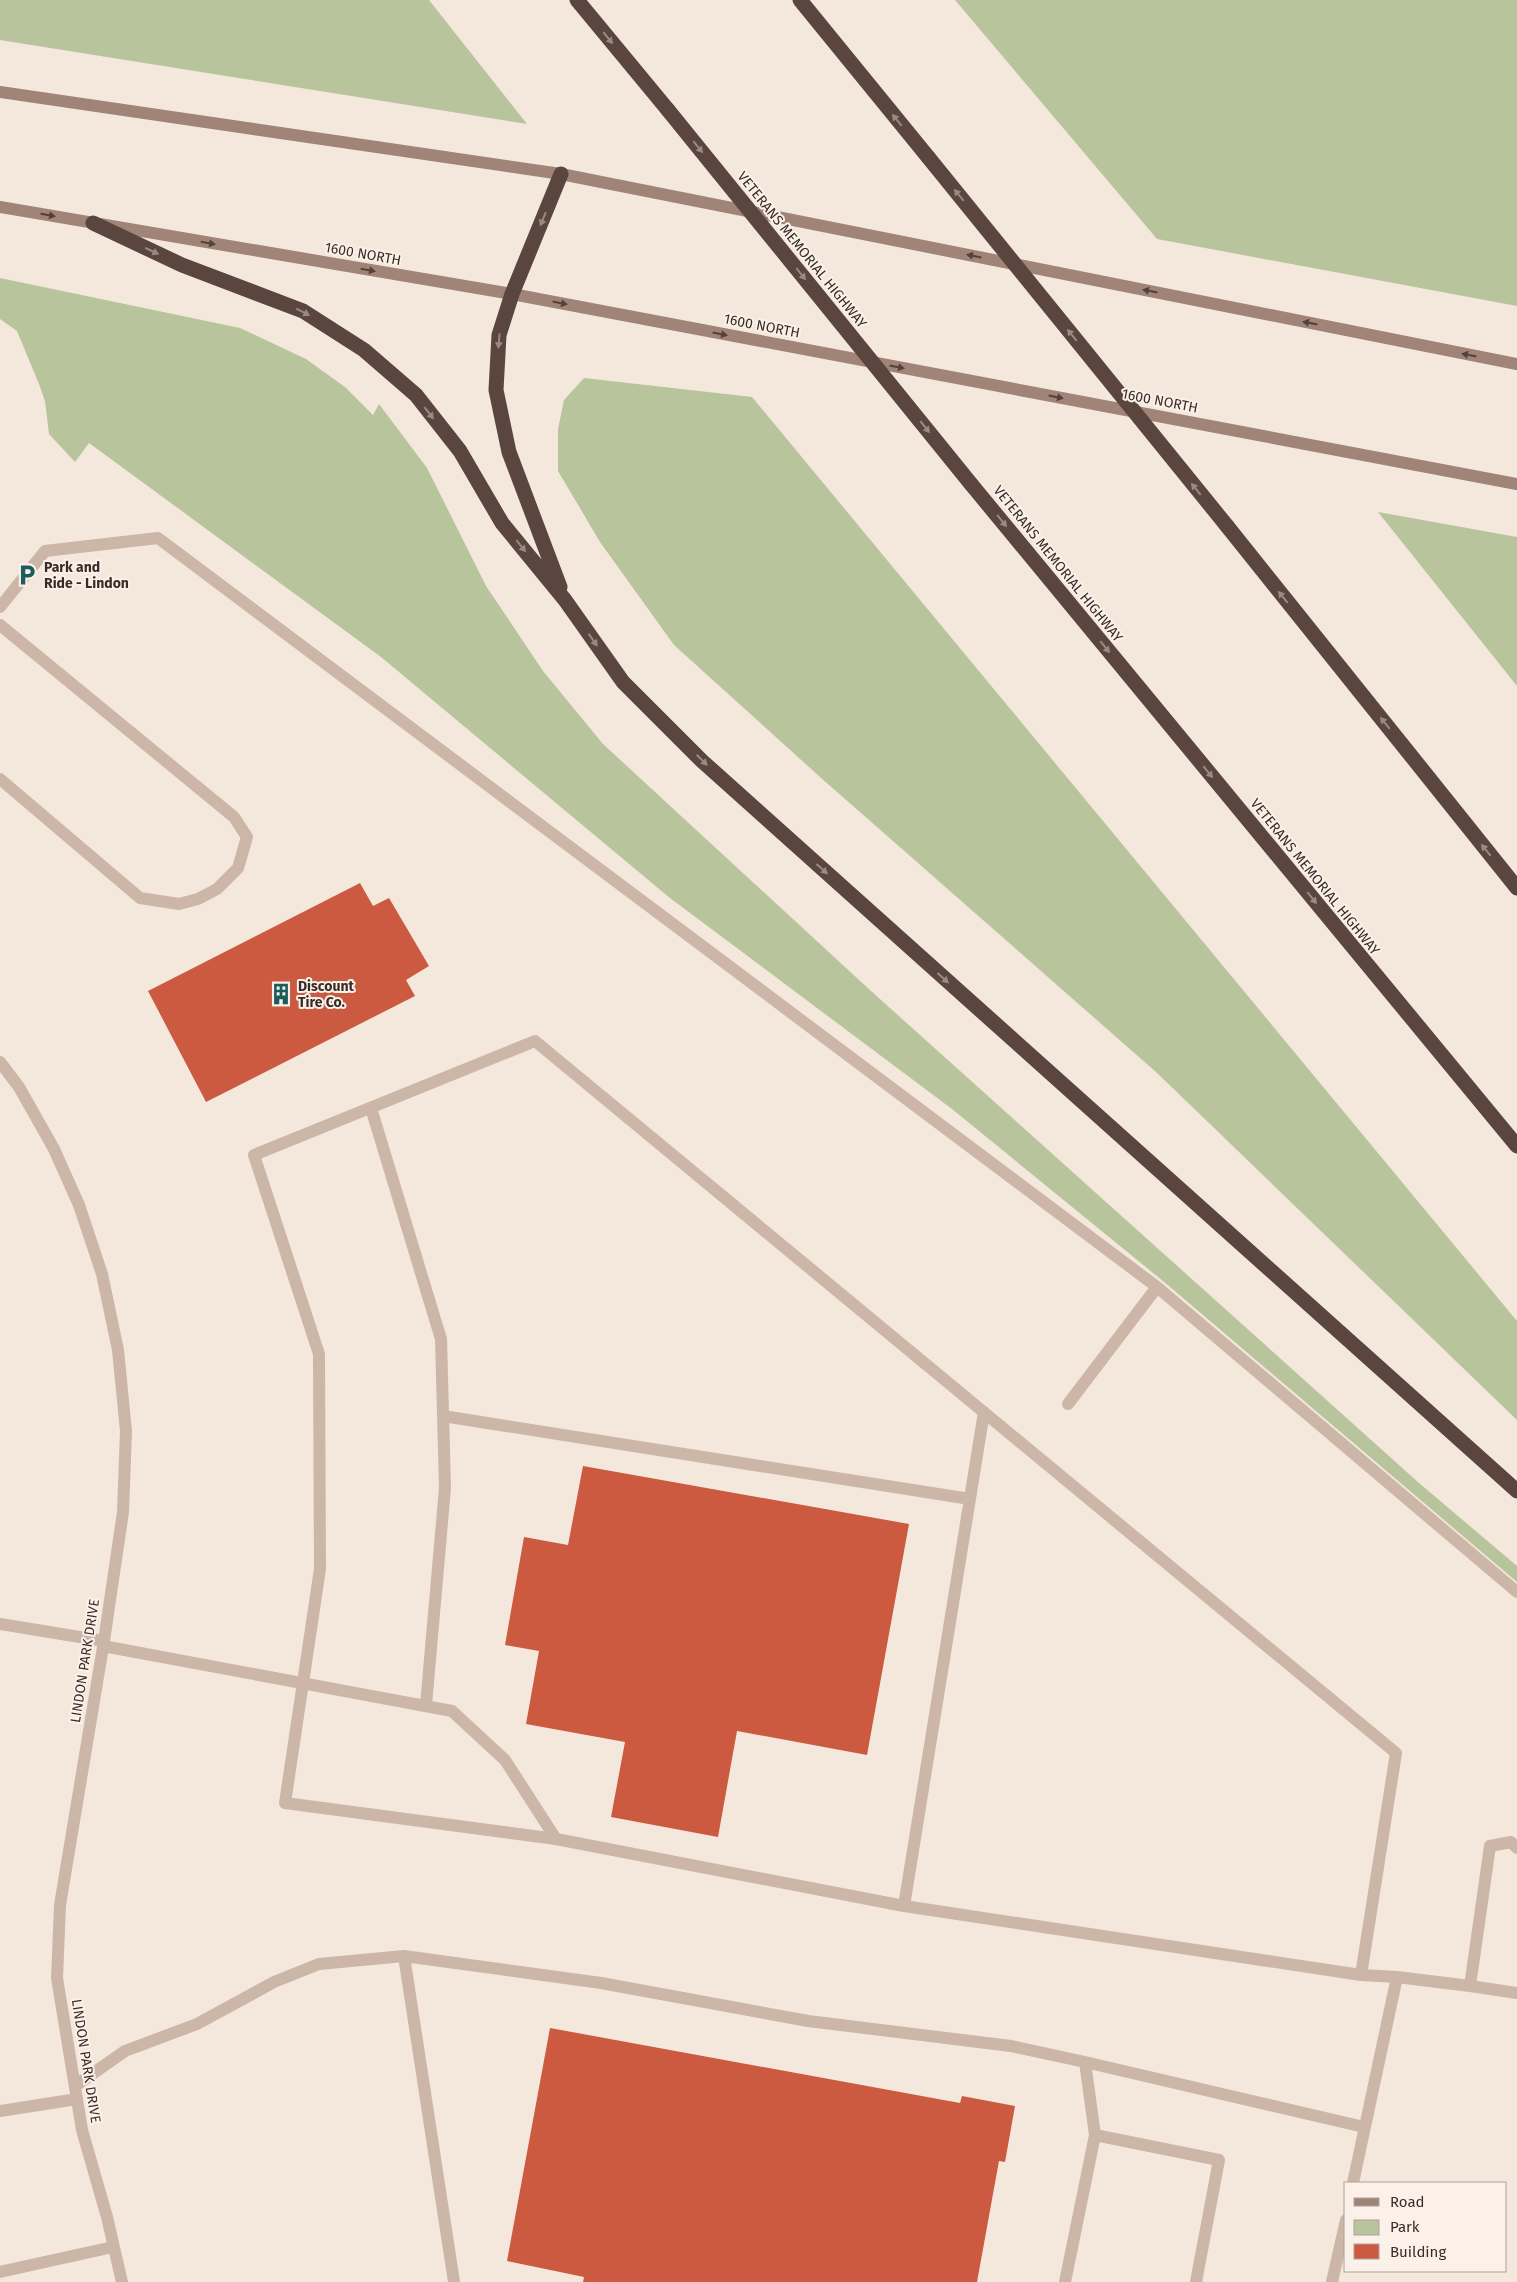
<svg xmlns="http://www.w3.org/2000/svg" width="1517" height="2282" font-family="'Fira Sans',sans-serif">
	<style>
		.green { fill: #b8c49b }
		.building { fill: #cc5a41 }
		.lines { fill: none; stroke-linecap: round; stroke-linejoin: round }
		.service { stroke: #ccb6a7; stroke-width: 12 }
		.tertiary { stroke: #ccb6a7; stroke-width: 12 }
		.secondary { stroke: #a08478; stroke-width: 12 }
		.motorway { stroke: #5a453f; stroke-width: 15 }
		.motorway-bridge { stroke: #5a453f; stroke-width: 15 }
		.oneway { fill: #9a8a83 }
		.oneway2 { fill: #53423c }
		.labels { text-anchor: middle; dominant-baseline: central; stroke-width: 4; stroke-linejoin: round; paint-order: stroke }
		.street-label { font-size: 14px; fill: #392c28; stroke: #fbf1e9 }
		.poi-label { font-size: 14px; font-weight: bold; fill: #392c28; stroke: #fbf1e9; text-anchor: start }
	</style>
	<rect width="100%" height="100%" fill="#f4e7dc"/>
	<!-- green -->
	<path class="green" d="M 0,0 L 429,0 L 527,124 L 0,40 Z
		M 955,0 L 1517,0 L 1517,306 L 1157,239 Z
		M 0,278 L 240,328 L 306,359 L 345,387 L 373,415 L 379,404 L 427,468 L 486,586 L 543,671 L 603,744 L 871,991 L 1419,1483 L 1517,1566 L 1517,1582 L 1163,1281 L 952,1109 L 670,898 L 381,657 L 89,443 L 75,462 L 49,434 L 45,401 L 39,384 L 17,331 L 0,319 Z
		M 584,378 L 752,397 L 1517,1321 L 1517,1420 L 1156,1072 L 820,777 L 674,645 L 600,542 L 558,471 L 558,429 L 564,400 Z
		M 1378,512 L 1517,537 L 1517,686 Z"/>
	<!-- building -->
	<path class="building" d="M 360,883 L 373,906 L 389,898 L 429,966 L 406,980 L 415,996 L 206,1102 L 148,991 Z
		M 583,1466 L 909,1524 L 867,1755 L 737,1731 L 718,1837 L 611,1817 L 625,1742 L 526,1724 L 539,1651 L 505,1645 L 524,1537 L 568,1545 Z
		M 550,2028 L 960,2103 L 962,2096 L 1015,2106 L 1005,2162 L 999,2161 L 977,2282 L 583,2282 L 584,2277 L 507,2261 Z"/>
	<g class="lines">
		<!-- service -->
		<path class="service" d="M 0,607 L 45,551 L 158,538 L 1157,1287 L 1517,1592
			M 0,625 L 234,817 L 247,837 L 238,868 L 217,889 L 198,899 L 179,904 L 140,898 L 0,779
			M 371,1108 L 441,1339 L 445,1488 L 426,1705
			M 1068,1404 L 1157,1287
			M 443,1416 L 970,1499
			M 0,1624 L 104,1641
			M 103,1646 L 452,1711 L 505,1760 L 556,1839 L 904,1906 L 1361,1975 L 1397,1977
			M 556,1839 L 285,1803 L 320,1569 L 319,1354 L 254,1155 L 535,1041 L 1396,1753 L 1361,1975
			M 904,1906 L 984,1412
			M 404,1956 L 454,2282
			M 1470,1986 L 1517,1993
			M 1085,2062 L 1364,2127
			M 75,2086 L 125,2051 L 197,2024 L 274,1982 L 319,1964 L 404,1956 L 601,1983 L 808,2021 L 1011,2046 L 1085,2062 L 1095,2135 L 1065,2282
			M 0,2111 L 77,2099
			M 1095,2135 L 1219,2160 L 1196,2282
			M 1353,2183 L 1397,1977 L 1470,1986 L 1490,1846 L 1511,1842 L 1517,1848
			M 0,2272 L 113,2247
			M 1332,2282 L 1346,2220"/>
		<!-- tertiary -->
		<path class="tertiary" d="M 0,1062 L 19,1087 L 54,1149 L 79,1205 L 102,1274 L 118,1350 L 126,1431 L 123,1512 L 104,1641 L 60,1905 L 57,1978 L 82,2130 L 107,2217 L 122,2282"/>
		<!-- secondary -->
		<path class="secondary" d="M 0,92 L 561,174 L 1517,364
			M 0,207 L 512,294 L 1517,484"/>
		<!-- motorway -->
		<path class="motorway" d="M 577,0 L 668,110
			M 800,0 L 928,157
			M 93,223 L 182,265 L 303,311 L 364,350 L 416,395 L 460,451 L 502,523 L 565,600 L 623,682 L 702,761 L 1517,1491
			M 971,484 L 1517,1146
			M 1227,526 L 1517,888
			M 560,587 L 509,452 L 496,390 L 499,335 L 512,294 L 561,174"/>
		<!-- motorway-bridge -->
		<path class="motorway-bridge" d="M 668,110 L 971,484
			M 928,157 L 1227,526"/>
	</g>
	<!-- one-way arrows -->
	<defs><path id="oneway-solid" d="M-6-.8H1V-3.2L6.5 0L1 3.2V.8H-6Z" transform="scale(1.25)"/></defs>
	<g class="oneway">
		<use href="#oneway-solid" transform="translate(608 38) rotate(51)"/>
		<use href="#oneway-solid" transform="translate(897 120) rotate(-129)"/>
		<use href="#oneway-solid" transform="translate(698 147) rotate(51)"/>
		<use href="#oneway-solid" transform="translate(959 195) rotate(-129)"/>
		<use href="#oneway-solid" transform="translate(543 219) rotate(112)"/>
		<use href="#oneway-solid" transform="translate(152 251) rotate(25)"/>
		<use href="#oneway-solid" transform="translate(801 274) rotate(51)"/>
		<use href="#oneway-solid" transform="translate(303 312) rotate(27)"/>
		<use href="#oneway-solid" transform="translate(1072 335) rotate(-129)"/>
		<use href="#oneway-solid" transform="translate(499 341) rotate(95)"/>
		<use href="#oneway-solid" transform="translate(429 413) rotate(52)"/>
		<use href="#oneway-solid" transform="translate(925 427) rotate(51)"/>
		<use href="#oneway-solid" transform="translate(1196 489) rotate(-129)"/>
		<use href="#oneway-solid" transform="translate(1002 521) rotate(51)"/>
		<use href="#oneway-solid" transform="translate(521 546) rotate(51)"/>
		<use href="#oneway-solid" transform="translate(1283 597) rotate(-129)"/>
		<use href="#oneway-solid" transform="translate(593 640) rotate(55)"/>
		<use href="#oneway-solid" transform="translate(1105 647) rotate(51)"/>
		<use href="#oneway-solid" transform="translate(1385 723) rotate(-129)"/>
		<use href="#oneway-solid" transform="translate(702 760) rotate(44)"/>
		<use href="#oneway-solid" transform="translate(1208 772) rotate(51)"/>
		<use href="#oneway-solid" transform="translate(1486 850) rotate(-129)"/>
		<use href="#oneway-solid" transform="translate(822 869) rotate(42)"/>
		<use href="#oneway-solid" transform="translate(1312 898) rotate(51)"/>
		<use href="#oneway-solid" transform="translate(943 978) rotate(42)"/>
	</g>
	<g class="oneway2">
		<use href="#oneway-solid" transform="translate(48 215) rotate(10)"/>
		<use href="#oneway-solid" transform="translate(208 243) rotate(10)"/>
		<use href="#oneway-solid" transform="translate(974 256) rotate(-169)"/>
		<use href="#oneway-solid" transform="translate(368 270) rotate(10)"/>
		<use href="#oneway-solid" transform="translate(1150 291) rotate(-169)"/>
		<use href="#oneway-solid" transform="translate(560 303) rotate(11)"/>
		<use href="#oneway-solid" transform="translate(1310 323) rotate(-169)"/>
		<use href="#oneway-solid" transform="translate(720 334) rotate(11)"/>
		<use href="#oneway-solid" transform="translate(1469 355) rotate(-169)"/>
		<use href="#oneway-solid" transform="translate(897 367) rotate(11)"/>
		<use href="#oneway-solid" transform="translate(1056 397) rotate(11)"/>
	</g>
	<!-- icons -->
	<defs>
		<g id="parking-bare" transform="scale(1.725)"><path d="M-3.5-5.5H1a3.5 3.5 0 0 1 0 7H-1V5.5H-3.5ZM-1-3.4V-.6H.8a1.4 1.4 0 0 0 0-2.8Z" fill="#1b5c5d" stroke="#fbf1e9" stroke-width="2.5" paint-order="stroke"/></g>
		<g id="building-bare" transform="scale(1.725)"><path d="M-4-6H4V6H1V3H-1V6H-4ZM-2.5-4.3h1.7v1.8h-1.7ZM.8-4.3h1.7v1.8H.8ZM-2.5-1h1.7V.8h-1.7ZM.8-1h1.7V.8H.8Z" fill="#1b5c5d" stroke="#fbf1e9" stroke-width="2.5" paint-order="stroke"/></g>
	</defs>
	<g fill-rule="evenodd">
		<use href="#parking-bare" x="27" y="575"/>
		<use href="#building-bare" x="281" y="994"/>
	</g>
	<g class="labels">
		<!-- street labels -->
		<g class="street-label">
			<text transform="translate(802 250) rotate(51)">VETERANS MEMORIAL HIGHWAY</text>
			<text transform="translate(363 254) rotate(10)">1600 NORTH</text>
			<text transform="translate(762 326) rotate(11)">1600 NORTH</text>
			<text transform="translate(1160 401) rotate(11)">1600 NORTH</text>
			<text transform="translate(1058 564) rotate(51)">VETERANS MEMORIAL HIGHWAY</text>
			<text transform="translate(1315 877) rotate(51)">VETERANS MEMORIAL HIGHWAY</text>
			<text transform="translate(85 1661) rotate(-81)">LINDON PARK DRIVE</text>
			<text transform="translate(86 2061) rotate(81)">LINDON PARK DRIVE</text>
		</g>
		<!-- poi labels -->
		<g class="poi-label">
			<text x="44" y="567">Park and<tspan x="44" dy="16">Ride - Lindon</tspan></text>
			<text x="298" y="986">Discount<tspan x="298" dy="16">Tire Co.</tspan></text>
		</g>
	</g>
	<!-- legend -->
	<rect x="1344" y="2182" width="162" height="90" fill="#fbf1e9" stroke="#ada29c"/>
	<rect x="1354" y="2198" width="25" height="8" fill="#a08478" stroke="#ada29c"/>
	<text x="1390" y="2207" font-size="15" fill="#392c28">Road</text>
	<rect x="1354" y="2220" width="25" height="15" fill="#b8c49b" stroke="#ada29c"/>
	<text x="1390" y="2232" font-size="15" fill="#392c28">Park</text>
	<rect x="1354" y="2244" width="25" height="15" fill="#cc5a41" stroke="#ada29c"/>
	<text x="1390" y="2257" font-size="15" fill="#392c28">Building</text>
</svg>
